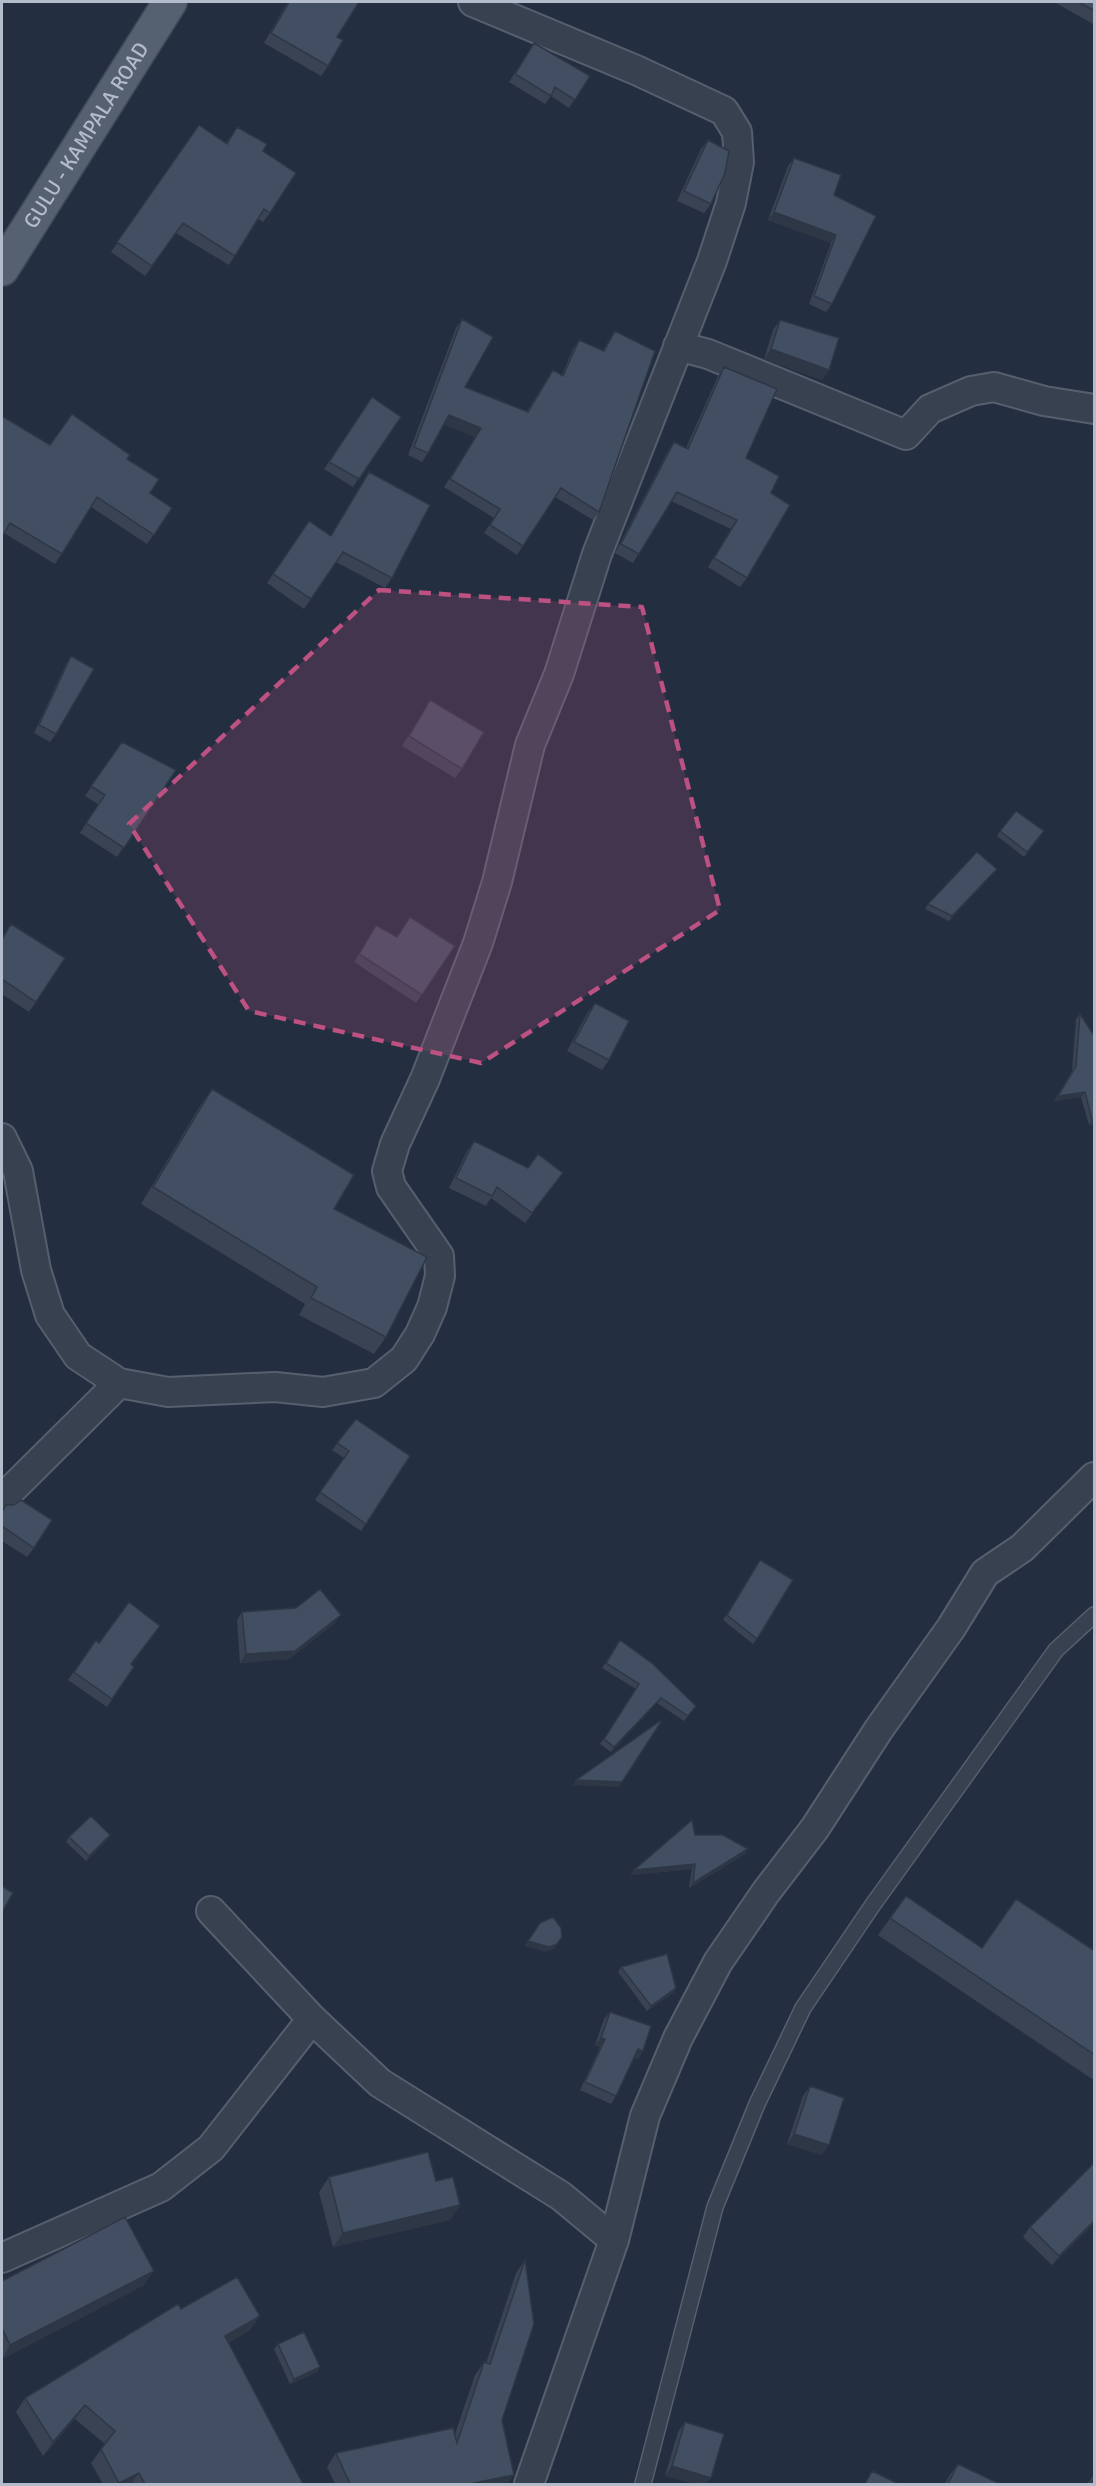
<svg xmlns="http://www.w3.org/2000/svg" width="1096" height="2486" font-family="Signika,sans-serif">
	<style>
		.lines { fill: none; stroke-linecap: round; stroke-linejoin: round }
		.service-casing { stroke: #555f6e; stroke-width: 18 }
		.minor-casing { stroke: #555f6e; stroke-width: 32 }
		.primary-casing { stroke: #404a59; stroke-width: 36 }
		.service { stroke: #374150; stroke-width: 15 }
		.minor { stroke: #374150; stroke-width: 28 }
		.primary { stroke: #556070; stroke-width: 33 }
		.wall { fill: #394354 }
		.shaded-wall { fill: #2e3745 }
		.building { fill: #424e62; stroke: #2e3745; stroke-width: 1.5 }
		.marked { fill: #bd5182; fill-opacity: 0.2; stroke: #bd5182; stroke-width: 4.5; stroke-dasharray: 12 8; stroke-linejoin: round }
		.labels { text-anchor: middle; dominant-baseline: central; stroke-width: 4.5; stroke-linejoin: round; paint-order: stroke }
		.street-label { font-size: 21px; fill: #b3bccb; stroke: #1c2635 }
	</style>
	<rect width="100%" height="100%" fill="#232f40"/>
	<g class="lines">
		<!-- service casing -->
		<g class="service-casing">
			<path id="service" d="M 643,2484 L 715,2207 L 757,2104 L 803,2008 L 872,1906 L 1056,1650 L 1094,1615"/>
		</g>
		<!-- minor casing -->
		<g class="minor-casing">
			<path id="minor" d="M 678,346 L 708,354 L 906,435 L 930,409 L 971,391 L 994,387 L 1044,401 L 1094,409
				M 2,1138 L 18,1171 L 36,1270 L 50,1315 L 78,1356 L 119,1383 L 168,1392 L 275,1387 L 323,1392 L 374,1383 L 404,1359 L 420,1334 L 432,1307 L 440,1276 L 439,1256 L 391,1187 L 387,1171 L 395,1144 L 425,1079 L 478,943 L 497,882 L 530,745 L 559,674 L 597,554 L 712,261 L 731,203 L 739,162 L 737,132 L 724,111 L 636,70 L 473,2
				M 2,1499 L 119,1383
				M 211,1911 L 312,2019 L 380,2083 L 561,2196 L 614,2240
				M 2,2258 L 161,2187 L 211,2148 L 312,2019
				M 529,2484 L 614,2240 L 645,2116 L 678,2038 L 718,1962 L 766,1892 L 815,1828 L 879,1729 L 951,1628 L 985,1573 L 1022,1548 L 1094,1477"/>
		</g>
		<!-- primary casing -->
		<g class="primary-casing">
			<g id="primary">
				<path id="s1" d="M 2,269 L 170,2"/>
			</g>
		</g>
		<!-- service -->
		<use href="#service" class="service"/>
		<!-- minor -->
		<use href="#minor" class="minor"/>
		<!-- primary -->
		<use href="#primary" class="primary"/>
	</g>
	<!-- wall -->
	<path class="wall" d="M 285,2 L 359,2 L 337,37 L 328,66 L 321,76 L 264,43 L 287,3 Z
		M 1054,2 L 1095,2 L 1095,25 Z
		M 534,43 L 590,76 L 569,108 L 551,96 L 545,104 L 509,82 Z
		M 199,125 L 226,143 L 237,127 L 263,151 L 270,213 L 263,222 L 258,219 L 229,265 L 176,233 L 145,276 L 111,252 Z
		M 708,140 L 711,204 L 704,213 L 677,201 L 701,149 Z
		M 794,158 L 834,195 L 876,216 L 832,304 L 826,312 L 809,304 L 831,243 L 768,220 L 788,166 Z
		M 462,319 L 465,387 L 527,411 L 553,370 L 562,375 L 573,349 L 579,340 L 603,351 L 609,340 L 615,331 L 599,512 L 593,520 L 555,497 L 517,555 L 484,533 L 494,518 L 444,487 L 475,437 L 444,424 L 428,453 L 422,462 L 408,455 L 456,328 Z
		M 780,320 L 829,370 L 822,380 L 764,359 L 773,330 Z
		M 724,367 L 746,458 L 771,493 L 747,578 L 740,587 L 708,567 L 731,529 L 671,501 L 633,563 L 615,553 L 668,451 L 674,442 L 686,448 L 718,376 Z
		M 372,397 L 401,417 L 353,487 L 324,469 Z
		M 50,445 L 127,459 L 150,493 L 172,508 L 147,544 L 91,507 L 55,564 L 4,533 Z
		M 369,472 L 392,578 L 385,588 L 336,562 L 304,609 L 267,583 L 309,521 L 330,536 Z
		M 71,656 L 56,734 L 50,742 L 34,733 L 66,664 Z
		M 430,700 L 462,769 L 455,778 L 402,746 Z
		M 122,742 L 176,770 L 117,857 L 80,833 L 98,804 L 85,796 Z
		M 1000,831 L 1041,836 L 1024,857 L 997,836 Z
		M 997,869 L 993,874 L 949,921 L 925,909 L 928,904 Z
		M 376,925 L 396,937 L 455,946 L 416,1003 L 354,962 Z
		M 2,938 L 36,1002 L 29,1012 L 2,994 Z
		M 595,1003 L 609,1060 L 602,1070 L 567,1051 L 588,1012 Z
		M 1080,1014 L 1095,1125 L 1089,1125 L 1081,1097 L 1054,1101 L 1072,1071 L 1076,1019 Z
		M 212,1089 L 334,1209 L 386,1337 L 374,1354 L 299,1315 L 305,1304 L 141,1204 L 200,1106 Z
		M 474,1141 L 556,1182 L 525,1223 L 491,1198 L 486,1206 L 449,1188 L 467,1151 Z
		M 356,1419 L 410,1456 L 361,1531 L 315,1500 L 344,1458 L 332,1450 Z
		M 2,1511 L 34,1548 L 27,1557 L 2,1541 Z
		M 757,1565 L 757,1639 L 753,1644 L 723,1620 Z
		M 296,1608 L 335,1623 L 289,1659 L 240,1663 L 237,1620 L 242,1612 Z
		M 160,1626 L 131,1664 L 134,1667 L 107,1707 L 68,1680 L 96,1640 L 99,1643 Z
		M 620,1640 L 696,1706 L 684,1721 L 657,1703 L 611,1752 L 600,1744 L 636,1689 L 602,1668 Z
		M 110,1835 L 107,1840 L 86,1861 L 66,1842 L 69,1837 Z
		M 695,1835 L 748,1849 L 745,1854 L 689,1888 L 692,1869 L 630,1875 Z
		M 906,1896 L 982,1948 L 1095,1951 L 1095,2081 L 878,1935 Z
		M 621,1967 L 676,1988 L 673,1993 L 647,2011 L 618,1972 Z
		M 610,2012 L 643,2051 L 638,2059 L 634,2058 L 616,2096 L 611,2104 L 580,2090 L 600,2047 L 595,2045 L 604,2019 Z
		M 810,2086 L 829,2145 L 822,2155 L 787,2144 L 803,2096 Z
		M 1095,2162 L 1095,2223 L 1052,2265 L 1023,2237 L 1030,2227 Z
		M 329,2177 L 436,2181 L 460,2205 L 450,2220 L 333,2247 L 319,2192 Z
		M 525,2260 L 502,2420 L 507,2484 L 335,2484 L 327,2467 L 336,2453 L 455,2434 L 475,2375 L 484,2362 L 486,2363 L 516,2273 Z
		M 2,2281 L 144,2285 L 2,2359 Z
		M 181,2309 L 260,2316 L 250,2330 L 228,2343 L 303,2484 L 103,2484 L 91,2463 L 105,2444 L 75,2419 L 43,2456 L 16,2412 L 25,2398 Z
		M 278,2344 L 320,2367 L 317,2372 L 290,2384 L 274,2349 Z
		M 685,2422 L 724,2434 L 665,2476 L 678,2432 Z
		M 958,2464 L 1000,2484 L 945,2484 L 949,2476 Z
		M 1095,2473 L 1095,2484 L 1087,2484 Z"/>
	<!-- shaded-wall -->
	<path class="shaded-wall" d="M 774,212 L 836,235 L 831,243 L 768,220 Z
		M 771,349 L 829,370 L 822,380 L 764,359 Z
		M 449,415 L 481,428 L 475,437 L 443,424 Z
		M 997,869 L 993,874 L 949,921 L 952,916 Z
		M 1085,1092 L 1081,1097 L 1054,1101 L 1058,1096 Z
		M 1092,1120 L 1095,1120 L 1095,1125 L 1089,1125 Z
		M 341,1615 L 335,1623 L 289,1659 L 240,1663 L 246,1654 Z
		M 661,1698 L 657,1703 L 611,1752 L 614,1747 Z
		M 576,1780 L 622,1782 L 619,1787 L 573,1785 Z
		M 110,1835 L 107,1840 L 86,1861 L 89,1856 Z
		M 748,1849 L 745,1854 L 689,1888 L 693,1883 Z
		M 695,1864 L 692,1869 L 630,1875 L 634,1870 Z
		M 528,1941 L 557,1944 L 554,1949 L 545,1952 L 524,1946 Z
		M 676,1988 L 673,1993 L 647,2011 L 651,2006 Z
		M 601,2038 L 605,2039 L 600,2047 L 595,2045 Z
		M 638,2049 L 643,2051 L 638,2059 L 632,2057 Z
		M 794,2134 L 829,2145 L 822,2155 L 787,2144 Z
		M 460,2205 L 450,2220 L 333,2247 L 343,2233 Z
		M 1095,2220 L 1095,2223 L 1052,2265 L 1059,2256 Z
		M 154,2271 L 144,2285 L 2,2359 L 10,2345 Z
		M 260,2316 L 250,2330 L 215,2350 L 225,2336 Z
		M 320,2367 L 317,2372 L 290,2384 L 294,2379 Z
		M 85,2405 L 75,2419 L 43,2456 L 53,2442 Z
		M 672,2466 L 711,2478 L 707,2484 L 695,2484 L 665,2476 Z
		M 139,2473 L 131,2484 L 118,2484 L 119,2483 Z
		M 514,2475 L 507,2484 L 469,2484 Z"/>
	<!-- building -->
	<path class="building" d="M 289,2 L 359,2 L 337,37 L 343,40 L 328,66 L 271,33 Z
		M 1078,2 L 1095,2 L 1095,11 Z
		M 534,43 L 590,76 L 575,100 L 555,87 L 551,96 L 515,74 Z
		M 199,125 L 227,144 L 237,127 L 267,144 L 263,151 L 296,173 L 270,213 L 264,209 L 235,256 L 183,223 L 152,266 L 117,242 Z
		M 708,140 L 729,151 L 725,173 L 711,204 L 684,191 Z
		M 794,158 L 841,175 L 834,195 L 876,216 L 832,304 L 814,296 L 836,235 L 774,212 Z
		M 462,319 L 493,337 L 465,387 L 528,412 L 553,370 L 563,376 L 579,340 L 604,351 L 615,331 L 655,351 L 599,512 L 561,488 L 523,546 L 490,525 L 500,509 L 450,479 L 481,428 L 449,415 L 428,453 L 414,447 Z
		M 780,320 L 839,338 L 829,370 L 771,349 Z
		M 724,367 L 777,389 L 746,458 L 779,476 L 771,493 L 790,505 L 747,578 L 714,558 L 737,520 L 677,492 L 639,554 L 621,544 L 674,442 L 688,449 Z
		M 372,397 L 401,417 L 359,479 L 329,462 Z
		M 72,414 L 130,455 L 127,459 L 159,479 L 150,493 L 172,508 L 154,535 L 97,497 L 62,554 L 10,523 L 2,537 L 2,416 L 50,445 Z
		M 369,472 L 430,505 L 392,578 L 343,552 L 311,599 L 273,574 L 309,521 L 331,536 Z
		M 71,656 L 94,669 L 56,734 L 39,725 Z
		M 430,700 L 484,732 L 462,769 L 409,736 Z
		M 122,742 L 176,770 L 124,848 L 86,823 L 105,795 L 91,786 Z
		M 1016,811 L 1044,831 L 1027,852 L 1000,831 Z
		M 977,852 L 997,869 L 952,916 L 928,904 Z
		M 410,917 L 455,946 L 422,995 L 359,954 L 376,925 L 397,937 Z
		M 11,924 L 65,958 L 36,1002 L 2,979 L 2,939 Z
		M 595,1003 L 629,1021 L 609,1060 L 574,1042 Z
		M 1080,1014 L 1095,1037 L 1095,1120 L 1092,1120 L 1085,1092 L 1058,1096 L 1076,1066 Z
		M 212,1089 L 354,1175 L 334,1209 L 427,1257 L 386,1337 L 311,1298 L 317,1287 L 153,1187 Z
		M 474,1141 L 528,1168 L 538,1154 L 563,1173 L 532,1213 L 497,1187 L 492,1196 L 456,1178 Z
		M 356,1419 L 410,1456 L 366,1524 L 320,1492 L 349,1451 L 337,1443 Z
		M 21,1500 L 52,1520 L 34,1548 L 2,1526 L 2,1512 L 6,1505 L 14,1505 Z
		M 760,1560 L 793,1580 L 757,1639 L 727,1615 Z
		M 320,1589 L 341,1615 L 295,1651 L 246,1654 L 242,1612 L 296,1608 Z
		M 129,1602 L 160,1626 L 131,1664 L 134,1667 L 112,1699 L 74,1672 L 96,1640 L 99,1643 Z
		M 620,1640 L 653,1664 L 696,1706 L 688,1716 L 661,1698 L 614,1747 L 604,1739 L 639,1684 L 606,1663 Z
		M 660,1721 L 661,1722 L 622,1782 L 576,1780 Z
		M 91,1816 L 110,1835 L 89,1856 L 69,1837 Z
		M 692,1820 L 695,1835 L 723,1835 L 748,1849 L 693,1883 L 695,1864 L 634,1870 Z
		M 2,1886 L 13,1893 L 2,1912 Z
		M 906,1896 L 982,1948 L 1016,1899 L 1095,1951 L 1095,2055 L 890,1918 Z
		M 553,1917 L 561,1928 L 562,1937 L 557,1944 L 549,1947 L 528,1941 L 540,1923 Z
		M 667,1954 L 676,1988 L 651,2006 L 621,1967 Z
		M 610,2012 L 651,2026 L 643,2051 L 638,2049 L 616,2096 L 585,2082 L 605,2039 L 601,2038 Z
		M 810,2086 L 844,2098 L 829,2145 L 794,2134 Z
		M 428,2152 L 436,2181 L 453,2177 L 460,2205 L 343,2233 L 329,2177 Z
		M 1095,2162 L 1095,2220 L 1059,2256 L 1030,2227 Z
		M 125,2217 L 154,2271 L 10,2345 L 2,2328 L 2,2281 Z
		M 525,2260 L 534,2324 L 502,2420 L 514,2475 L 469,2484 L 350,2484 L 336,2453 L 453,2428 L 457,2443 L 484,2362 L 490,2364 Z
		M 237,2277 L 260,2316 L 225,2336 L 303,2484 L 145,2484 L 139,2473 L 119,2483 L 101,2449 L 115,2431 L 85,2405 L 53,2442 L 25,2398 L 178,2304 L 181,2309 Z
		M 304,2332 L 320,2367 L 294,2379 L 278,2344 Z
		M 685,2422 L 724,2434 L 711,2478 L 672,2466 Z
		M 958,2464 L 1000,2484 L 948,2484 Z
		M 872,2471 L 899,2484 L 865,2484 Z
		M 1095,2476 L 1095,2484 L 1091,2484 Z"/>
	<!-- marked area -->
	<path class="marked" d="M 379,590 L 642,607 L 720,910 L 481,1063 L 249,1011 L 129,824 Z"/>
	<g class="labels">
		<!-- street labels -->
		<g class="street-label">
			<text stroke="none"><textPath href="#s1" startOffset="158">GULU - KAMPALA ROAD</textPath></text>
		</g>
	</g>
	<!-- border -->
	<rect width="1096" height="2486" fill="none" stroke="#b3bccb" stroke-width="6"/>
</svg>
